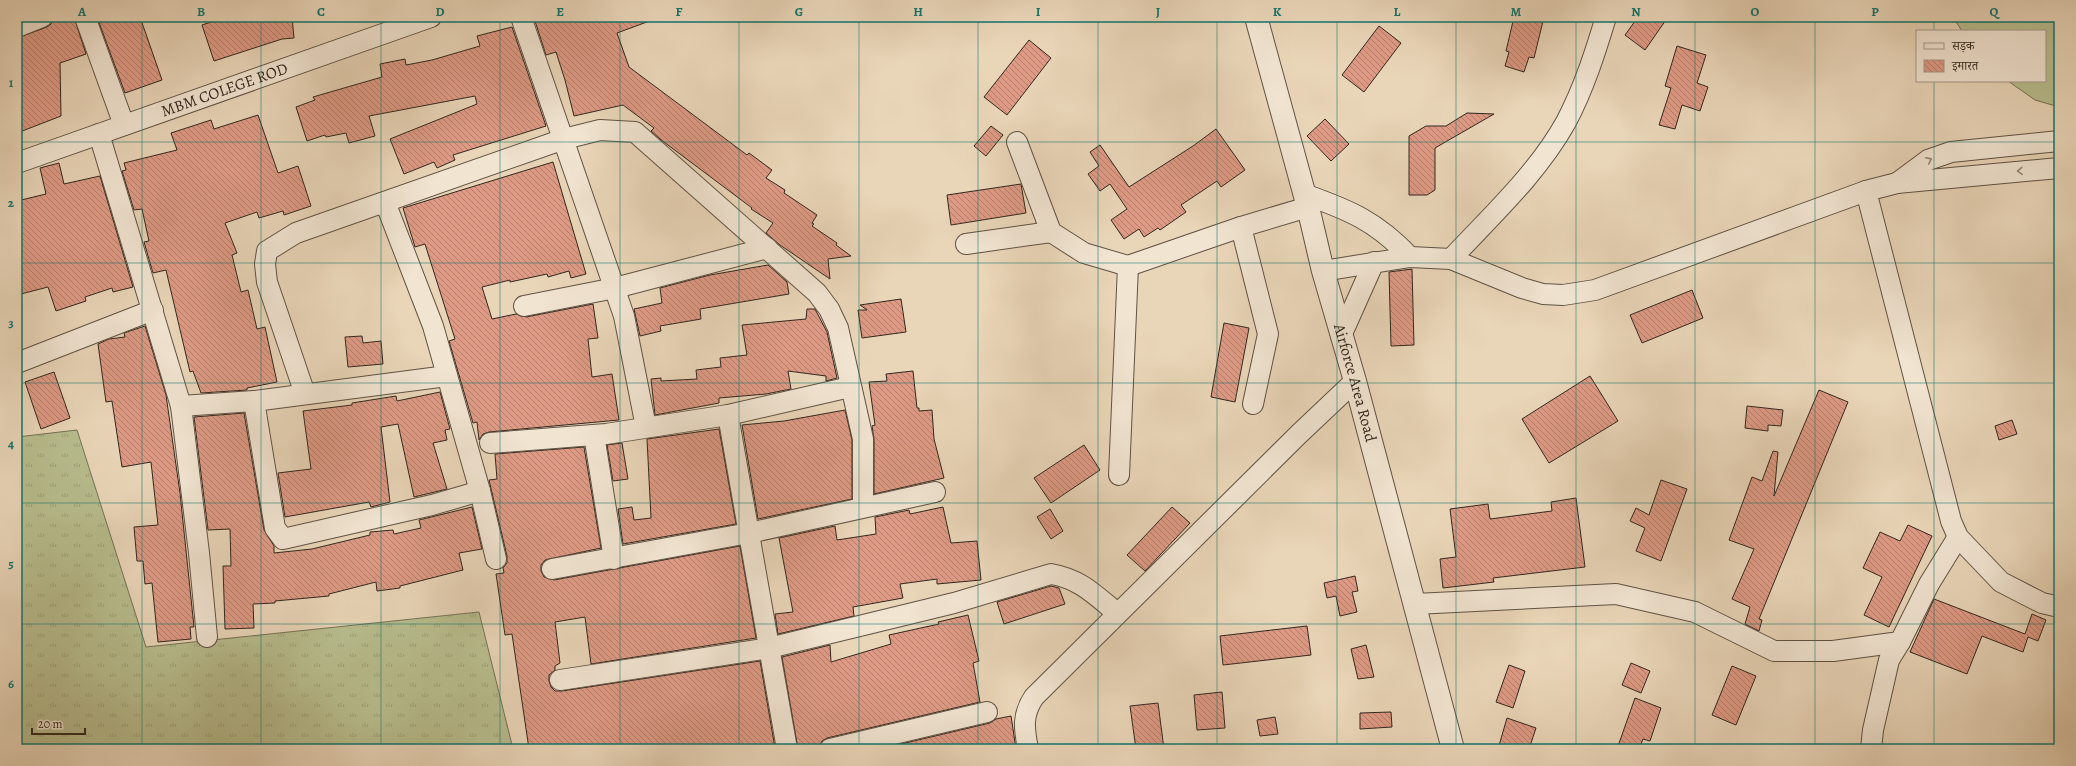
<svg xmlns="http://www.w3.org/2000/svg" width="2076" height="766" font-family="Alegreya,'Noto Serif Devanagari',serif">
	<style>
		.grass { fill: url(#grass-tufts); stroke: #757256 }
		.pitch { fill: #b8bd8e; stroke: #757256 }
		.building { fill: url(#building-back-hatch); stroke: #32271e }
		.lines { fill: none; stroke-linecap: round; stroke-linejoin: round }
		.minor-casing { stroke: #605244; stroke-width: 22 }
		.tertiary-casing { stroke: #605244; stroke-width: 24 }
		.minor { stroke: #f1e4d1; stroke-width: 20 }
		.tertiary { stroke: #f1e4d1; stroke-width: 22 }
		.oneway { stroke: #928678 }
		.grid { fill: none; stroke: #0f766e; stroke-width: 1; stroke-opacity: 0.55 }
		.labels { text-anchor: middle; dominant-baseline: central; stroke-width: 3; stroke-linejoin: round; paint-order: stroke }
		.street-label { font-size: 16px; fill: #32271e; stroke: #f1e4d1 }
		.neatline { fill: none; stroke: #0f766e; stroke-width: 1.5 }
		.grid-label { font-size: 13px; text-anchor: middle; font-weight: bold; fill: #0f766e }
	</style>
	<defs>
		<pattern id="grass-tufts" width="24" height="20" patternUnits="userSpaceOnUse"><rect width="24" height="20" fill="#b8bd8e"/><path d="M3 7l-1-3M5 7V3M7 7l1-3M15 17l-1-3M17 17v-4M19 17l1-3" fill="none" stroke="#9fa27a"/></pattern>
		<pattern id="building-back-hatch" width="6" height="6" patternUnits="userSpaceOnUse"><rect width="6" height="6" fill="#de9a85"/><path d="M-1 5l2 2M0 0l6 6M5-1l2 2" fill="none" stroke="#b57e6c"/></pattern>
	</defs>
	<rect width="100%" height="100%" fill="#e9d5b8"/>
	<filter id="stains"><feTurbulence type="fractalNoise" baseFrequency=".005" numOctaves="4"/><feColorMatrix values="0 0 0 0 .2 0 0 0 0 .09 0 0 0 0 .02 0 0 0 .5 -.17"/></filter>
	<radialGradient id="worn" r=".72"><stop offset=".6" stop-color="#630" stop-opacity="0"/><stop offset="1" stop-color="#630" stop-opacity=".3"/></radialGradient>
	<!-- grass -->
	<path class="grass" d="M 77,430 L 146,647 L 479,612 L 513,749 L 17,749 L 17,437 Z"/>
	<!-- pitch -->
	<path class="pitch" d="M 1953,17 L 2059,17 L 2059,107 L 2035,100 L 2008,81 L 2045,81 L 2045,31 L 1962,31 Z"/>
	<!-- building -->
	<path class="building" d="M 53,17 L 74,17 L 86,54 L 60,63 L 61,116 L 17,133 L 17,38 L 47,27 L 51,24 Z
		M 97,17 L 140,17 L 162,80 L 125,93 Z
		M 226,17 L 292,17 L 294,38 L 282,39 L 214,61 L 202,25 Z
		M 539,17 L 655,17 L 655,19 L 617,33 L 629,67 L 747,155 L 749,153 L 772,170 L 766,178 L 785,190 L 784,193 L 817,215 L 812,223 L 814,224 L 812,226 L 837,243 L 836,245 L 851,256 L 828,259 L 830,279 L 780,245 L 766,233 L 773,223 L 751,209 L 752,208 L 660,139 L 651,131 L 654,128 L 623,105 L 574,116 L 565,80 L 556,52 L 546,55 L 535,21 L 540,20 Z
		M 1514,17 L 1544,17 L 1534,58 L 1529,57 L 1524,72 L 1505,66 L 1509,52 L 1506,51 Z
		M 1638,17 L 1668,17 L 1645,50 L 1625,35 Z
		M 1379,26 L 1401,43 L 1364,92 L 1342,75 Z
		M 512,27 L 546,126 L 453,155 L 455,160 L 437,168 L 434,162 L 404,174 L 390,139 L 477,104 L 475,96 L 369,116 L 375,136 L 349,143 L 346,133 L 326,137 L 325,135 L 307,141 L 296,107 L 315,100 L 313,97 L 382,77 L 380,64 L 405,59 L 406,65 L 432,60 L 480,46 L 477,36 Z
		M 1029,40 L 1051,58 L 1007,115 L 984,97 Z
		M 1677,46 L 1706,55 L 1697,83 L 1708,87 L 1700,111 L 1682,105 L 1675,129 L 1659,125 L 1671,88 L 1665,86 Z
		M 1467,113 L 1494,114 L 1435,148 L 1435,190 L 1427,195 L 1409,195 L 1409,136 L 1426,126 L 1446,126 Z
		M 258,115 L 278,173 L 298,166 L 311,206 L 284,215 L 283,211 L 259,218 L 257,212 L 225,223 L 237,253 L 232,255 L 241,292 L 248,290 L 257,329 L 265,327 L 277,382 L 247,388 L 247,390 L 201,393 L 193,371 L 190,372 L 166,270 L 153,273 L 144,242 L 149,241 L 142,209 L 134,210 L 122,171 L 126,170 L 124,163 L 177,150 L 171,133 L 211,120 L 214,129 Z
		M 1325,119 L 1349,144 L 1331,161 L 1307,136 Z
		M 991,126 L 1003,135 L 986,156 L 974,146 Z
		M 1216,129 L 1245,170 L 1221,187 L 1217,181 L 1181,205 L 1186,212 L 1160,230 L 1158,228 L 1144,237 L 1139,229 L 1124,239 L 1111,220 L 1127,209 L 1110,184 L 1100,191 L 1088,174 L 1099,166 L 1090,152 L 1100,145 L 1129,187 L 1193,146 Z
		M 553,162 L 586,274 L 571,278 L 569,271 L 548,277 L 547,274 L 510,282 L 510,280 L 482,287 L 492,319 L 516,314 L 526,317 L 593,304 L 598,338 L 588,339 L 592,377 L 612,374 L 619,420 L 489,432 L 483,434 L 479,440 L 477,422 L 473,423 L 449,341 L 455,339 L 425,244 L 415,247 L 403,208 Z
		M 59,163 L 64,184 L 100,176 L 133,287 L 113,292 L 112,288 L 85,297 L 86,301 L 56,311 L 48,287 L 17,295 L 17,201 L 46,194 L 40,168 Z
		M 1021,184 L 1026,213 L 951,225 L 947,195 Z
		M 768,265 L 787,282 L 789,294 L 700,309 L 701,319 L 660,326 L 661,331 L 640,336 L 634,309 L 662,303 L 660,288 L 710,275 Z
		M 1412,269 L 1414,345 L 1391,346 L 1389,272 Z
		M 1692,290 L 1703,318 L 1642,343 L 1630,315 Z
		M 901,299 L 906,332 L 862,338 L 858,310 L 867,310 L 860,305 Z
		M 807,309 L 815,309 L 827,332 L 837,378 L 826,381 L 826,376 L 788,371 L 791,389 L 766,394 L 719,398 L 719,403 L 655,415 L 651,379 L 661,378 L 661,381 L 697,379 L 696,370 L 721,367 L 720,358 L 747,355 L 742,325 L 806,319 Z
		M 1224,323 L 1249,328 L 1235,402 L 1211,397 Z
		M 145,326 L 166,395 L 180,493 L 194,627 L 190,627 L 191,639 L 158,642 L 152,583 L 145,584 L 143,561 L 137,561 L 134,527 L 158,525 L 151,462 L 122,467 L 112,401 L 106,402 L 98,344 L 109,339 L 125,337 L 124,333 Z
		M 362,336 L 363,343 L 381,341 L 383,364 L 348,367 L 345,337 Z
		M 913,371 L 917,408 L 919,408 L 919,411 L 932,410 L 934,439 L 944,478 L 874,494 L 874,439 L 872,426 L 875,425 L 869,382 L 887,381 L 886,374 Z
		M 54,372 L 70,418 L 41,429 L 25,382 Z
		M 1590,376 L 1618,421 L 1549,463 L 1522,419 Z
		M 1819,390 L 1848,402 L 1759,619 L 1762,620 L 1759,631 L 1745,624 L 1750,607 L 1732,599 L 1754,549 L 1729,540 L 1752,477 L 1762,481 L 1773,451 L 1778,452 L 1774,496 Z
		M 440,392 L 450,429 L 445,430 L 447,440 L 433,443 L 447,489 L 414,497 L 398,424 L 381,427 L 390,502 L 371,507 L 369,502 L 285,517 L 278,473 L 311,469 L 303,411 L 352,405 L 352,403 L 396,396 L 397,401 Z
		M 1747,406 L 1783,410 L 1781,426 L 1768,425 L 1768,431 L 1745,428 Z
		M 845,410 L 852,440 L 852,499 L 758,519 L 742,425 L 784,421 Z
		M 244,413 L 264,530 L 274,546 L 274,553 L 312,549 L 370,535 L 370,532 L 393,530 L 394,534 L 421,528 L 419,520 L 472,507 L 482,549 L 459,553 L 463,570 L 400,586 L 400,588 L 377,591 L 376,582 L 329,594 L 329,596 L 275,601 L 275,603 L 253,604 L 254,628 L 225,629 L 223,566 L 231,566 L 230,529 L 208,530 L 194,417 Z
		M 2012,420 L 2017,434 L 1999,440 L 1995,426 Z
		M 719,429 L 736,524 L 623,544 L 618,509 L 632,507 L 634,520 L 651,518 L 647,439 Z
		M 622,443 L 628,479 L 613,481 L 607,445 Z
		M 1084,445 L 1100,470 L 1051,503 L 1034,478 Z
		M 584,447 L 601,548 L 545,560 L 541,565 L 541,571 L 544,577 L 554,580 L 740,546 L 756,638 L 591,664 L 585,617 L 555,622 L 560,663 L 555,666 L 555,670 L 549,675 L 549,681 L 551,687 L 555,691 L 562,691 L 760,661 L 775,748 L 529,749 L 512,634 L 505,635 L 496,574 L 504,573 L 503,568 L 507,563 L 507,556 L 489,480 L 497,479 L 495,454 Z
		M 1661,480 L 1687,489 L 1661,561 L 1636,551 L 1645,528 L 1630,521 L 1636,508 L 1649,515 Z
		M 1576,498 L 1585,567 L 1493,578 L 1494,582 L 1443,588 L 1440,559 L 1456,557 L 1450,509 L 1488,504 L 1490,519 L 1552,511 L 1551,502 Z
		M 943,507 L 951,543 L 977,541 L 981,580 L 937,584 L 937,579 L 900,584 L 903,598 L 853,607 L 854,616 L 778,634 L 775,614 L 793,612 L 779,538 L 835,526 L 837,540 L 876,534 L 875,517 L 909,510 L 910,514 Z
		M 1172,507 L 1190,523 L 1145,571 L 1127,555 Z
		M 1050,509 L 1063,531 L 1051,539 L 1037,517 Z
		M 1908,525 L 1932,536 L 1889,627 L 1864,615 L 1882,577 L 1863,568 L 1880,532 L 1900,541 Z
		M 1355,576 L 1358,591 L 1352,592 L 1357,612 L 1340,616 L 1336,596 L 1327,598 L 1324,583 Z
		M 1051,586 L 1059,588 L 1065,604 L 1004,624 L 997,602 Z
		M 1934,599 L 2025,634 L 2032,614 L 2046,620 L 2038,641 L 2028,637 L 2023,652 L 1982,636 L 1967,674 L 1910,652 Z
		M 968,615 L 979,661 L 973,663 L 980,702 L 827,738 L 822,741 L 819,749 L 798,749 L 782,657 L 830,645 L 831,662 L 891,644 L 889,635 L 939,624 L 938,622 Z
		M 1307,626 L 1311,655 L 1223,665 L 1220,636 Z
		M 1366,645 L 1374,677 L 1358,679 L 1351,649 Z
		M 1631,663 L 1650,671 L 1641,693 L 1622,685 Z
		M 1509,665 L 1525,671 L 1513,708 L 1496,702 Z
		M 1732,666 L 1756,676 L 1736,725 L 1712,715 Z
		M 1222,692 L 1225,728 L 1197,730 L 1194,695 Z
		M 1635,698 L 1661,708 L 1650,741 L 1643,739 L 1639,749 L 1617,749 Z
		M 1158,703 L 1164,749 L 1136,749 L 1130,706 Z
		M 1391,712 L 1392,727 L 1360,729 L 1360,713 Z
		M 1011,716 L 1016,749 L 880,749 L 990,723 L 996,719 Z
		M 1275,717 L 1278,734 L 1260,736 L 1257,720 Z
		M 1507,718 L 1536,728 L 1529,749 L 1498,749 Z"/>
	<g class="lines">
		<!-- minor casing -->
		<g class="minor-casing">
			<g id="minor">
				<path d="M 85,17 L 124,125"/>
				<path d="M 521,17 L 624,316 L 646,427"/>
				<path d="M 17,27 L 42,17"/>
				<path d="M 99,134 L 181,406 L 199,553 L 207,637"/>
				<path d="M 1017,142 L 1051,232 L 1084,253 L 1128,266 L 1241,227 L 1308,207"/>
				<path id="s1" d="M 17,163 L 431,17"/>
				<path d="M 1897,183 L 1928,160 L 1951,152 L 2059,141"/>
				<path d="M 1866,191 L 1951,521 L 1958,537 L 2001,582 L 2042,603 L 2059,607"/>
				<path d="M 1304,194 C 1349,210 1376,221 1410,257"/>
				<path d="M 385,202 L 433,326 L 480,491 L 496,559"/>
				<path d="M 1241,227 L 1268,334 L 1253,404"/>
				<path d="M 966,244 L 1051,232"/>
				<path d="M 1451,259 C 1491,216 1537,174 1566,122 C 1584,88 1595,53 1606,17"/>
				<path d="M 1323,271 L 1410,257 L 1451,259 L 1522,288 L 1543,294 L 1563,295 L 1595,290 L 1866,191 L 1897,183 L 2059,168"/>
				<path d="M 524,306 L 615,288 L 767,248"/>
				<path d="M 1341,336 L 1374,262"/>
				<path d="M 17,363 L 153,310"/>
				<path d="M 305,394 L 267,282 L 265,264 L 267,251 L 296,233 L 564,139 L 600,130 L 635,132 L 817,293 L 829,309 L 838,328 L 863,439 L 863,507"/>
				<path d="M 254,401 L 275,528 L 283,539 L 432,505 L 480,491"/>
				<path d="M 181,406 L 254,401 L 447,376"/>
				<path d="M 728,415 L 787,749"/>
				<path d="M 594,435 L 614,559"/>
				<path d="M 490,443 L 606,434 L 728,415 L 850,387"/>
				<path d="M 1119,475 L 1128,266"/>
				<path d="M 552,569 L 749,533 L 935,492"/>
				<path d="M 1415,604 L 1616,594 L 1695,612 L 1774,651 L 1833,651 L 1900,642 L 1929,584 L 1958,537"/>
				<path d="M 560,680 L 769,648 L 954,603 L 1051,574 C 1080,579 1094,594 1117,613"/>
				<path d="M 830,749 L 987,712"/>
				<path d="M 1028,749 C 1024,728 1022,715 1034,697 L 1299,434 L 1355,381"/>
				<path d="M 1871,749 L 1873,730 L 1889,660 L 1900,642"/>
			</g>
		</g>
		<!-- tertiary casing -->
		<g class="tertiary-casing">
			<g id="tertiary">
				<path id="s2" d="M 1256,17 L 1308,207 L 1323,271 L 1355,381 L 1453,749"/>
			</g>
		</g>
		<!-- minor -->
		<use href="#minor" class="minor"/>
		<!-- tertiary -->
		<use href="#tertiary" class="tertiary"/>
	</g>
	<!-- one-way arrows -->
	<defs><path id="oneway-chevron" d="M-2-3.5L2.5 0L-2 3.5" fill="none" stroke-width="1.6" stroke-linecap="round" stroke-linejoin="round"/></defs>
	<g class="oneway">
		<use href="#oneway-chevron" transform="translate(1929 160) rotate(-26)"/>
		<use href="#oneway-chevron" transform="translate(2020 171) rotate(176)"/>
	</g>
	<!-- grid -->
	<path class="grid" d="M 142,17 L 142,749M 261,17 L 261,749M 381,17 L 381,749M 500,17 L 500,749M 620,17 L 620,749M 739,17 L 739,749M 859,17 L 859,749M 978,17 L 978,749M 1098,17 L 1098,749M 1217,17 L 1217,749M 1337,17 L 1337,749M 1456,17 L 1456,749M 1576,17 L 1576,749M 1695,17 L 1695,749M 1815,17 L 1815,749M 1934,17 L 1934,31M 1934,81 L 1934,749M 17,142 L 2059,142M 17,263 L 2059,263M 17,383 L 2059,383M 17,503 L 2059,503M 17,624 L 2059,624"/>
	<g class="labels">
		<!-- street labels -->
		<g class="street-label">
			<text stroke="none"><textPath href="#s1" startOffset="220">MBM COLEGE ROD</textPath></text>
			<text stroke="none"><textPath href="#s2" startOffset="379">Airforce Area Road</textPath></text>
		</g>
	</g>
	<!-- margin -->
	<rect width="2076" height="766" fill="none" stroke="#e9d5b8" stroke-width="44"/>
	<!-- legend -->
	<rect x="1916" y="30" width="130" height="52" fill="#f1e4d1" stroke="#a59889"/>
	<rect x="1924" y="43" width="20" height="6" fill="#f1e4d1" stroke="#a59889"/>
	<text x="1952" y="50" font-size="12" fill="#32271e">सड़क</text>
	<rect x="1924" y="60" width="20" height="12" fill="url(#building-back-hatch)" stroke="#a59889"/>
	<text x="1952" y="70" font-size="12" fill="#32271e">इमारत</text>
	<!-- scale -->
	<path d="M32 728v6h53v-6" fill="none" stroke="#32271e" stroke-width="2"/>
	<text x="38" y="728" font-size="12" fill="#32271e" stroke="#f1e4d1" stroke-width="3" paint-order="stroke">20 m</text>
	<rect x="22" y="22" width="2032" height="722" class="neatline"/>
	<g class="grid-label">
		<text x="82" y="16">A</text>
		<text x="201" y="16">B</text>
		<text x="321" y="16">C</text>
		<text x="440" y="16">D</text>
		<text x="560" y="16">E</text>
		<text x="679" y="16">F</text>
		<text x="799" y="16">G</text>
		<text x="918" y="16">H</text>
		<text x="1038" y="16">I</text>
		<text x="1158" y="16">J</text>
		<text x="1277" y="16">K</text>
		<text x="1397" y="16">L</text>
		<text x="1516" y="16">M</text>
		<text x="1636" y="16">N</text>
		<text x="1755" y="16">O</text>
		<text x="1875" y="16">P</text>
		<text x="1994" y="16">Q</text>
		<text x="11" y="87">1</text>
		<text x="11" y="207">2</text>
		<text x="11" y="327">3</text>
		<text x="11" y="448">4</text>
		<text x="11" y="568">5</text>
		<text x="11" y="688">6</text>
	</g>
	<rect width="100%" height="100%" filter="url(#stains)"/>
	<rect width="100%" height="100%" fill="url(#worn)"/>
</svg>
